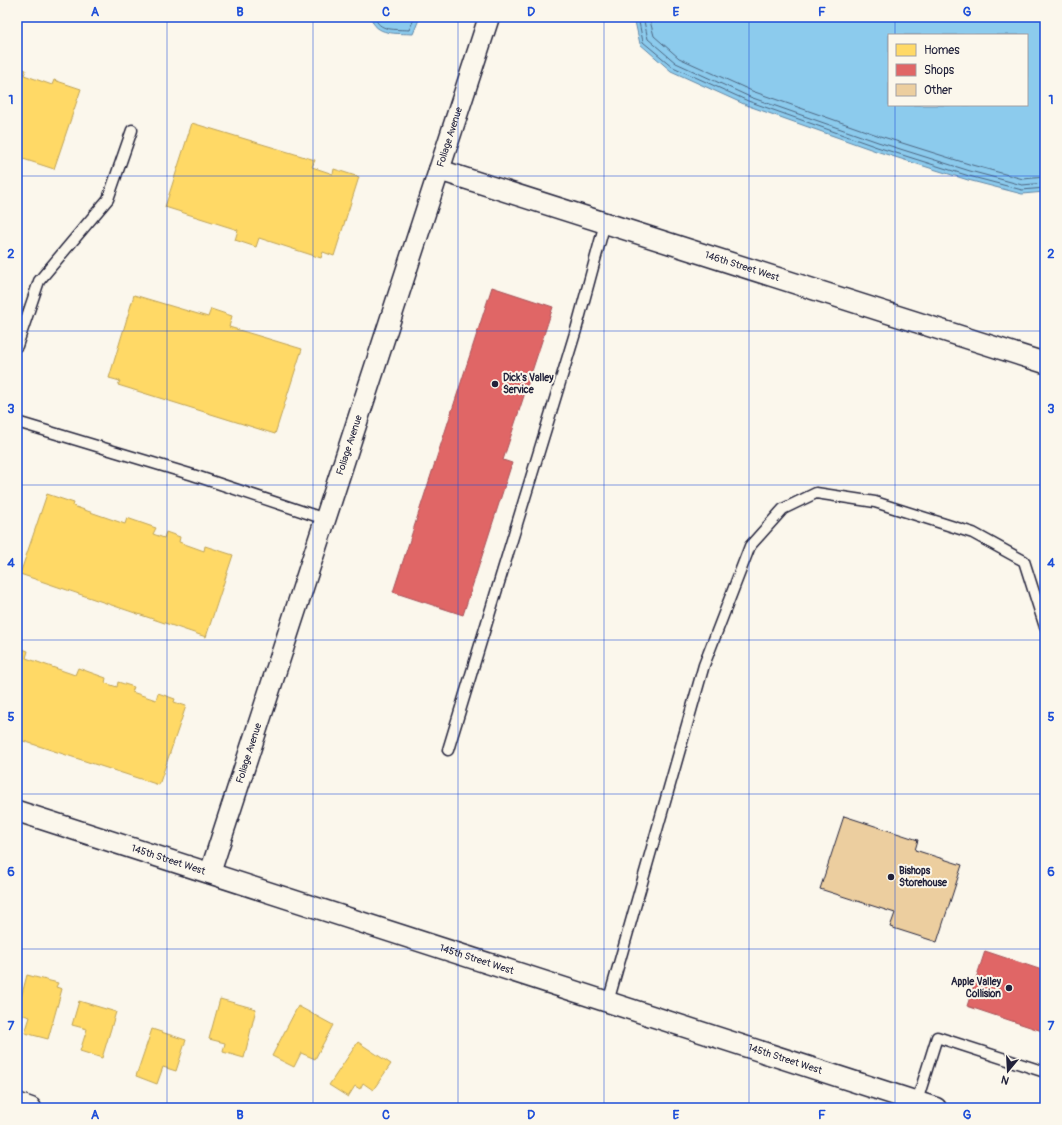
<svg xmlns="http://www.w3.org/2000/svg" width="1062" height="1125" font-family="Pangolin,sans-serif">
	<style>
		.water { fill: #8ccbed; stroke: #6287a6; fill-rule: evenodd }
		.homes { fill: #ffd966; stroke: #bda259 }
		.shops { fill: #e06666; stroke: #a75259 }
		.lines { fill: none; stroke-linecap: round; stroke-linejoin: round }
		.shore { stroke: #4c6682; stroke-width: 1 }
		.building { fill: #ecce9f; stroke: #22223b }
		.service-casing { stroke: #22223b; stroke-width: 13 }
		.minor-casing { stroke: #22223b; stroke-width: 23 }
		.service { stroke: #fbf7ec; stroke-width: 10 }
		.minor { stroke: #fbf7ec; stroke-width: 20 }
		.grid { fill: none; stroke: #1d4ed8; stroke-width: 1; stroke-opacity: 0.55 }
		.poi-dot { fill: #22223b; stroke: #fbf7ec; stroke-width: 1.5 }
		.labels { text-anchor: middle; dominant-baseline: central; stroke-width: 4; stroke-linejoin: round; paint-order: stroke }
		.street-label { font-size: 10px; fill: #22223b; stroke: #fbf7ec }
		.poi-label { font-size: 10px; font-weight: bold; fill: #22223b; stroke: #fbf7ec; text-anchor: start }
		.neatline { fill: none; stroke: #1d4ed8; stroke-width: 1.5 }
		.grid-label { font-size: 13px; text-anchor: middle; font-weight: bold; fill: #1d4ed8 }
	</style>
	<rect width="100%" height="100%" fill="#fbf7ec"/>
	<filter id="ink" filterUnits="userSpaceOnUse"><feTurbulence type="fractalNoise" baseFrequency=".025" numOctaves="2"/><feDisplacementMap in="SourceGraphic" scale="8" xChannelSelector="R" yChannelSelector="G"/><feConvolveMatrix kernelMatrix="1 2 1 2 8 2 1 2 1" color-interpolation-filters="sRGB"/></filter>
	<g filter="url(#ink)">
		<!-- water -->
		<path class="water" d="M 371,17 L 420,17 L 413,34 C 397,33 375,36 371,17 Z
			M 634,17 L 1045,17 L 1045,192 L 1022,194 L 968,180 L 876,151 L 746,105 L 671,71 L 640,44 ZM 889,35 L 1027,35 L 1027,105 L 889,105 Z"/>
		<!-- homes -->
		<path class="homes" d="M 17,67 L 26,70 L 24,75 L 52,85 L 54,80 L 81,89 L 54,169 L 17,157 Z
			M 192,123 L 315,160 L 312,167 L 333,174 L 334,169 L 359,177 L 334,256 L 323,252 L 321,258 L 259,238 L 256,247 L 235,240 L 238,230 L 165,207 Z
			M 134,295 L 208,317 L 211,309 L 232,316 L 229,327 L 302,349 L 275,434 L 118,385 L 120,381 L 109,378 Z
			M 47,494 L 74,503 L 73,506 L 125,524 L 127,518 L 156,528 L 153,534 L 164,538 L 166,532 L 180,537 L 179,542 L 204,551 L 205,546 L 233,555 L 206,637 L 20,574 Z
			M 17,647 L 28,651 L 26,658 L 75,675 L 78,668 L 106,678 L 105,683 L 117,687 L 118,682 L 134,687 L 132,692 L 156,700 L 158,693 L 175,699 L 174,702 L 186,706 L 159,785 L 17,739 Z
			M 27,975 L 58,983 L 56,987 L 62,989 L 48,1039 L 25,1033 L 30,1017 L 17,1013 Z
			M 220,999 L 256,1009 L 244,1058 L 223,1052 L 225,1043 L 209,1039 Z
			M 79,1001 L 116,1012 L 102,1058 L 80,1051 L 87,1029 L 72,1025 Z
			M 298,1006 L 333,1025 L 315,1059 L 301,1053 L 294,1067 L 272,1056 Z
			M 152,1029 L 186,1040 L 176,1071 L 163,1067 L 157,1084 L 136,1076 Z
			M 358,1042 L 391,1064 L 373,1090 L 363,1083 L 360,1089 L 355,1086 L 348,1097 L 329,1085 Z
			M 407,1102 L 410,1108 L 394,1108 Z"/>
		<!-- shops -->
		<path class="shops" d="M 492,287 L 553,307 L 503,460 L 512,463 L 463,615 L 393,592 Z
			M 985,951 L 1045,971 L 1045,1032 L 967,1006 Z"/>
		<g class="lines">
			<!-- shore -->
			<path class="shore" d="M 375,17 C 378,32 397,29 409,30 L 415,17
				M 638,17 L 643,42 L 673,67 L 748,101 L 877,147 L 969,176 L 1022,190 L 1045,188
				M 643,17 L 648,39 L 676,63 L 750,97 L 878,142 L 970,171 L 1022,185 L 1045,183
				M 649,17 L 654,36 L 679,58 L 752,91 L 880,136 L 972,165 L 1023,179 L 1045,177"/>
		</g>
		<!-- building -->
		<path class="building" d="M 844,816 L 918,840 L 915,850 L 962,865 L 937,942 L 890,927 L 895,913 L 820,889 Z"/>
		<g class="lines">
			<!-- service casing -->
			<g class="service-casing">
				<path id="service" d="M 17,346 L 39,281 L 108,199 L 132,130
					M 17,422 L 193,475 L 325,519
					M 448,750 L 576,330 L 605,223
					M 608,1002 L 704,665 L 750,546 L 783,509 L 816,493 L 875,502 L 973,533 L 1024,561 L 1045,627
					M 917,1101 L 937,1037 L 1045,1072"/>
			</g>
			<!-- minor casing -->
			<g class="minor-casing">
				<g id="minor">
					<path id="s1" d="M 439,170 L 1045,363"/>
					<path id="s2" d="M 17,811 L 936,1108"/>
					<path id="s3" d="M 210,873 L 489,17"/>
					<path d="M 17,1103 L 31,1108"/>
				</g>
			</g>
			<!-- service -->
			<use href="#service" class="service"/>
			<!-- minor -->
			<use href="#minor" class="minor"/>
		</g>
	</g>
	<!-- grid -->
	<path class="grid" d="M 167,17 L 167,1108M 313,17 L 313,1108M 458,17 L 458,1108M 604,17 L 604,1108M 749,17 L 749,1108M 895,17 L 895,35M 895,105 L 895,1108M 17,176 L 1045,176M 17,331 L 1045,331M 17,485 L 1045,485M 17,640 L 1045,640M 17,794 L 1045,794M 17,949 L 1045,949"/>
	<!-- markers -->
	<g class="poi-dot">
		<circle cx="495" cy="384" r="4"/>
		<circle cx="891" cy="877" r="4"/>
		<circle cx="1009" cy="988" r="4"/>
	</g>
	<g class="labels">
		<!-- street labels -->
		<g class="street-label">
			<text stroke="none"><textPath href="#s3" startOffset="774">Foliage Avenue</textPath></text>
			<text stroke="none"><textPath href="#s1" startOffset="318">146th Street West</textPath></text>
			<text stroke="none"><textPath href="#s3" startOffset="450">Foliage Avenue</textPath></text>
			<text stroke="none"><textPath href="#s3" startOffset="126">Foliage Avenue</textPath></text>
			<text stroke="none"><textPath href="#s2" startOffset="159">145th Street West</textPath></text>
			<text stroke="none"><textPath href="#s2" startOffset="483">145th Street West</textPath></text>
			<text stroke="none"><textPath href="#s2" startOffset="807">145th Street West</textPath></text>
		</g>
		<!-- poi labels -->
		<g class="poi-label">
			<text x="503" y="378">Dick's Valley<tspan x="503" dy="12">Service</tspan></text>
			<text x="899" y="871">Bishops<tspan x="899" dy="12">Storehouse</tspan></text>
			<text x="1001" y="982" text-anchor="end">Apple Valley<tspan x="1001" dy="12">Collision</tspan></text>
		</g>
	</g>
	<!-- margin -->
	<rect width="1062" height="1125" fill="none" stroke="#fbf7ec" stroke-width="44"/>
	<!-- legend -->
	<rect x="888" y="34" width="140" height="72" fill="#fbf7ec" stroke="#a4a2a5"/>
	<rect x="896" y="44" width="20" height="12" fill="#ffd966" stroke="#a4a2a5"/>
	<text x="924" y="54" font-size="12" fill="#22223b">Homes</text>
	<rect x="896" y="64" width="20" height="12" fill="#e06666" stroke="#a4a2a5"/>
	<text x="924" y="74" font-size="12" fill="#22223b">Shops</text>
	<rect x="896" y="84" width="20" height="12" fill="#ecce9f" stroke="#a4a2a5"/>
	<text x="924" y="94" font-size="12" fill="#22223b">Other</text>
	<!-- north arrow -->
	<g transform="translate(1008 1071) rotate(198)" stroke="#fbf7ec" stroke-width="3" paint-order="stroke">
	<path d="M0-3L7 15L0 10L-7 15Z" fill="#22223b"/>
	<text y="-6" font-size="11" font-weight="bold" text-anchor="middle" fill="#22223b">N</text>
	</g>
	<rect x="22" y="22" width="1018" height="1081" class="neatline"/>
	<g class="grid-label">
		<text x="95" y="16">A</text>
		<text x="240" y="16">B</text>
		<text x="386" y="16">C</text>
		<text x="531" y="16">D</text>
		<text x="676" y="16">E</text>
		<text x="822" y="16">F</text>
		<text x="967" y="16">G</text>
		<text x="11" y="104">1</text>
		<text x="1051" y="104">1</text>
		<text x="11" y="258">2</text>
		<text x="1051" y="258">2</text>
		<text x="11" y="413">3</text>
		<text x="1051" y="413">3</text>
		<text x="11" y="567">4</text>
		<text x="1051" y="567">4</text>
		<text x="11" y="721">5</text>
		<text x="1051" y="721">5</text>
		<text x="11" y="876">6</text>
		<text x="1051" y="876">6</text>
		<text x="11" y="1030">7</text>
		<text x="1051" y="1030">7</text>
		<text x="95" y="1119">A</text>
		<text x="240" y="1119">B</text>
		<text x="386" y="1119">C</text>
		<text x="531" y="1119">D</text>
		<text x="676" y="1119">E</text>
		<text x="822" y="1119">F</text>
		<text x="967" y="1119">G</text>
	</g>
</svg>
